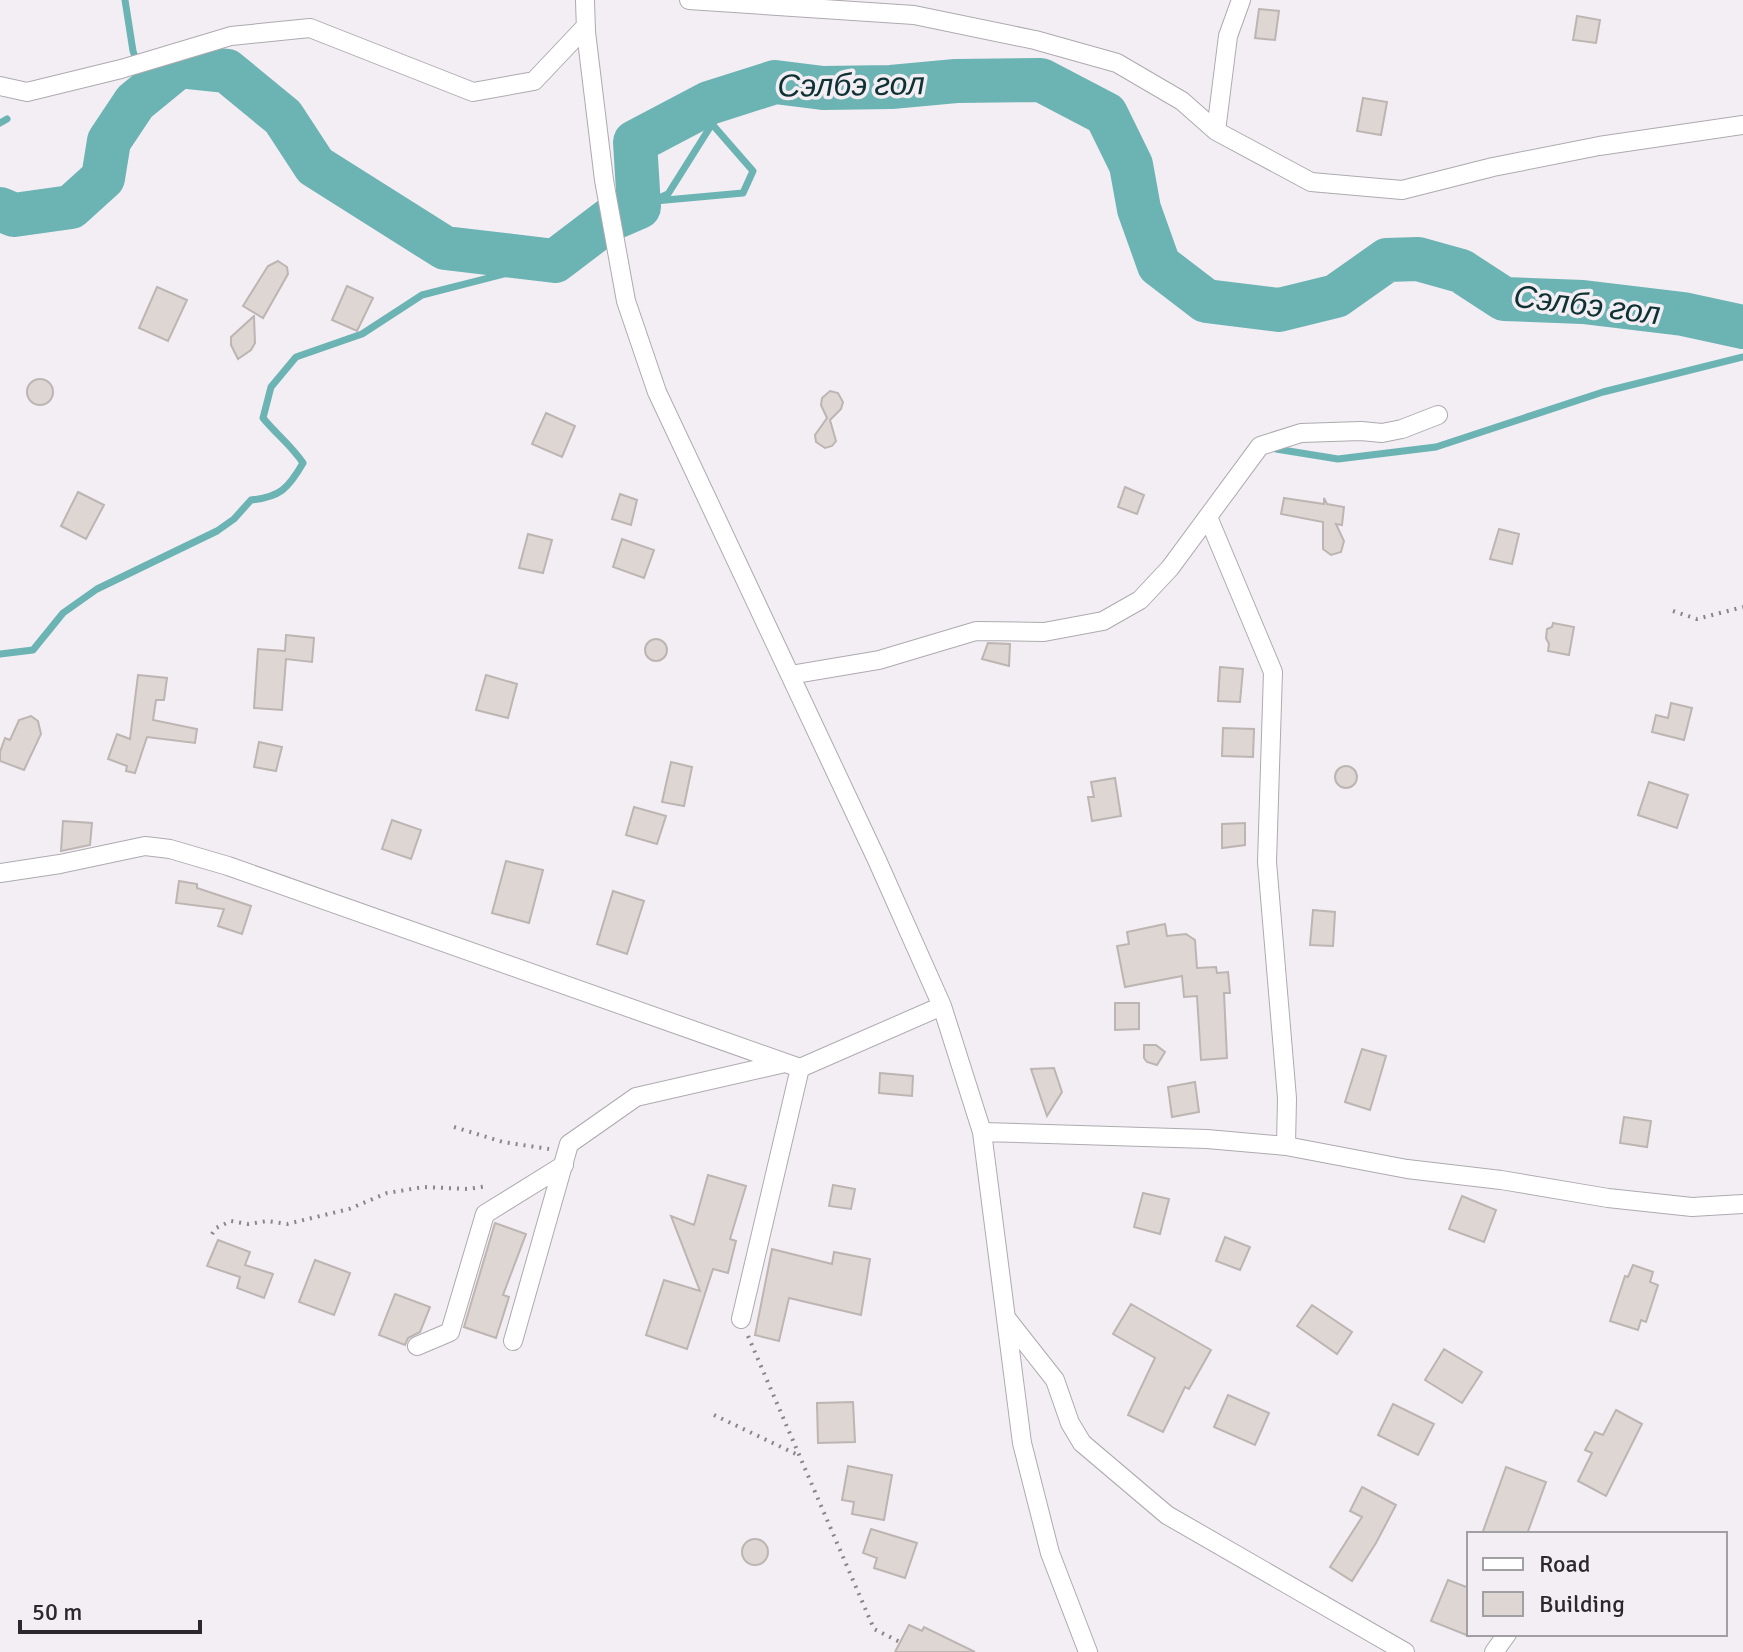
<svg xmlns="http://www.w3.org/2000/svg" width="1743" height="1652" font-family="Signika,sans-serif">
	<style>
		.lines { fill: none; stroke-linecap: round; stroke-linejoin: round }
		.stream { stroke: #6cb3b4; stroke-width: 7 }
		.river { stroke: #6cb3b4; stroke-width: 44 }
		.building { fill: #ded6d3; stroke: #bdb5b2; stroke-width: 2 }
		.minor-casing { stroke: #aeaab0; stroke-width: 20 }
		.path { stroke: #89868b; stroke-width: 4; stroke-dasharray: 2 6; stroke-linecap: butt }
		.minor { stroke: #fff; stroke-width: 18 }
		.labels { text-anchor: middle; dominant-baseline: central; stroke-width: 7; stroke-linejoin: round; paint-order: stroke }
		.water-label { font-size: 32px; font-style: italic; fill: #0e3233; stroke: #f2eef4 }
	</style>
	<rect width="100%" height="100%" fill="#f2eef4"/>
	<g class="lines">
		<!-- stream -->
		<path class="stream" d="M 125,0 L 133,51 L 137,63 L 135,102
			M 0,123 L 7,119
			M 655,201 L 743,193 L 753,171 L 712,124
			M 639,207 L 668,194 L 729,97
			M 1276,449 L 1338,459 L 1436,447 L 1603,392 L 1743,357
			M 0,654 L 33,650 L 63,613 L 97,589 L 217,531 L 234,519 L 251,500 C 280,497 288,489 303,463 C 292,446 276,434 263,418 L 271,387 L 296,357 L 362,334 L 422,295 L 555,261"/>
		<!-- river -->
		<path class="river" d="M 0,209 L 14,215 L 71,207 L 103,178 L 109,141 L 135,102 L 179,66 L 227,71 L 283,117 L 315,166 L 445,248 L 555,261 L 609,220 L 639,207 L 635,142 L 709,103 L 775,82 L 823,88 L 891,87 L 956,81 L 1041,80 L 1106,114 L 1131,165 L 1139,209 L 1159,265 L 1206,301 L 1279,310 L 1336,296 L 1387,260 L 1418,259 L 1461,271 L 1504,299 L 1583,302 L 1683,314 L 1743,327"/>
	</g>
	<!-- building -->
	<path class="building" d="M 1259,9 L 1279,11 L 1275,40 L 1255,38 Z
		M 1577,16 L 1600,20 L 1596,43 L 1573,40 Z
		M 1363,98 L 1387,102 L 1381,135 L 1357,131 Z
		M 278,261 L 287,267 L 288,274 L 263,318 L 243,306 L 268,266 Z
		M 347,286 L 373,298 L 357,331 L 332,320 Z
		M 157,287 L 187,300 L 168,341 L 139,328 Z
		M 254,316 L 255,343 L 251,350 L 238,359 L 231,345 L 231,337 Z
		M27 392a13 13 0 1 1 26 0a13 13 0 1 1-26 0Z
		M 830,391 L 838,393 L 843,402 L 841,409 L 830,420 L 836,441 L 832,446 L 825,448 L 816,442 L 815,435 L 827,418 L 821,405 L 822,398 Z
		M 546,413 L 575,426 L 562,457 L 532,444 Z
		M 1125,487 L 1144,495 L 1137,514 L 1118,507 Z
		M 78,492 L 104,505 L 86,539 L 61,526 Z
		M 620,494 L 637,500 L 631,525 L 612,519 Z
		M 1284,498 L 1324,504 L 1324,498 L 1327,504 L 1344,507 L 1342,525 L 1336,524 L 1344,541 L 1341,552 L 1331,555 L 1323,549 L 1323,522 L 1281,514 Z
		M 1499,529 L 1519,534 L 1512,564 L 1490,559 Z
		M 528,534 L 552,540 L 543,573 L 519,568 Z
		M 622,539 L 654,550 L 644,578 L 613,567 Z
		M 1553,623 L 1574,627 L 1569,655 L 1548,651 L 1549,644 L 1546,638 L 1547,629 L 1552,627 Z
		M 286,635 L 314,638 L 312,662 L 286,659 L 282,710 L 254,708 L 258,649 L 285,651 Z
		M645 650a11 11 0 1 1 22 0a11 11 0 1 1-22 0Z
		M 988,643 L 1010,644 L 1009,666 L 982,659 Z
		M 1220,667 L 1243,669 L 1240,702 L 1218,701 Z
		M 138,675 L 167,678 L 164,700 L 156,700 L 153,720 L 197,729 L 195,743 L 147,737 L 135,773 L 126,771 L 127,766 L 108,759 L 117,734 L 130,739 Z
		M 486,675 L 517,684 L 508,718 L 476,710 Z
		M 1671,703 L 1692,708 L 1684,740 L 1652,732 L 1656,715 L 1668,718 Z
		M 31,716 L 38,721 L 41,734 L 24,770 L 0,761 L 0,752 L 5,738 L 10,740 L 19,720 Z
		M 1223,728 L 1254,729 L 1253,757 L 1222,756 Z
		M 259,742 L 282,747 L 276,771 L 254,767 Z
		M 671,762 L 692,767 L 684,806 L 662,802 Z
		M1335 777a11 11 0 1 1 22 0a11 11 0 1 1-22 0Z
		M 1115,778 L 1121,816 L 1092,821 L 1088,797 L 1094,797 L 1091,782 Z
		M 1649,782 L 1688,795 L 1677,828 L 1638,815 Z
		M 634,807 L 666,816 L 657,844 L 626,835 Z
		M 392,820 L 421,830 L 411,859 L 382,849 Z
		M 63,821 L 92,823 L 90,845 L 61,851 Z
		M 1245,823 L 1245,845 L 1222,848 L 1222,824 Z
		M 506,861 L 543,870 L 529,923 L 492,913 Z
		M 179,881 L 197,884 L 197,888 L 251,906 L 242,934 L 218,926 L 224,909 L 176,903 Z
		M 613,891 L 644,901 L 627,954 L 597,944 Z
		M 1313,910 L 1335,912 L 1333,946 L 1310,945 Z
		M 1165,924 L 1167,936 L 1186,934 L 1195,940 L 1197,968 L 1216,967 L 1217,973 L 1228,972 L 1230,993 L 1224,993 L 1227,1058 L 1201,1060 L 1197,996 L 1184,997 L 1182,976 L 1125,987 L 1117,946 L 1129,944 L 1127,932 Z
		M 1115,1003 L 1139,1003 L 1139,1029 L 1115,1030 Z
		M 1144,1045 L 1156,1045 L 1165,1052 L 1157,1065 L 1147,1062 L 1144,1058 Z
		M 1362,1049 L 1386,1056 L 1370,1110 L 1345,1102 Z
		M 1054,1068 L 1062,1092 L 1047,1116 L 1031,1069 Z
		M 880,1073 L 913,1076 L 912,1096 L 879,1093 Z
		M 1195,1082 L 1199,1112 L 1172,1117 L 1168,1087 Z
		M 1624,1117 L 1651,1121 L 1647,1147 L 1620,1143 Z
		M 708,1175 L 746,1186 L 730,1239 L 736,1241 L 728,1273 L 713,1269 L 687,1349 L 646,1335 L 664,1280 L 700,1291 L 671,1216 L 694,1225 Z
		M 833,1185 L 855,1189 L 851,1209 L 829,1206 Z
		M 1143,1193 L 1169,1199 L 1160,1234 L 1134,1227 Z
		M 1462,1196 L 1496,1210 L 1484,1242 L 1449,1229 Z
		M 495,1223 L 526,1234 L 503,1295 L 509,1297 L 496,1338 L 464,1327 Z
		M 1225,1237 L 1250,1247 L 1240,1270 L 1216,1261 Z
		M 218,1240 L 250,1252 L 245,1265 L 273,1274 L 264,1298 L 237,1288 L 240,1277 L 207,1266 Z
		M 772,1249 L 832,1264 L 834,1252 L 870,1259 L 861,1315 L 789,1298 L 779,1341 L 755,1335 Z
		M 315,1260 L 350,1273 L 334,1315 L 299,1302 Z
		M 1633,1265 L 1653,1272 L 1650,1282 L 1658,1285 L 1646,1322 L 1641,1320 L 1638,1330 L 1610,1321 L 1625,1276 L 1628,1277 Z
		M 395,1294 L 430,1307 L 420,1332 L 408,1338 L 405,1345 L 379,1335 Z
		M 1131,1304 L 1211,1350 L 1189,1389 L 1185,1387 L 1163,1432 L 1128,1415 L 1155,1358 L 1113,1334 Z
		M 1312,1305 L 1352,1332 L 1337,1354 L 1297,1326 Z
		M 1444,1349 L 1482,1372 L 1462,1403 L 1425,1380 Z
		M 1228,1395 L 1269,1413 L 1255,1445 L 1214,1427 Z
		M 853,1402 L 855,1442 L 818,1443 L 817,1403 Z
		M 1393,1404 L 1434,1424 L 1418,1455 L 1378,1435 Z
		M 1616,1410 L 1642,1424 L 1606,1496 L 1578,1481 L 1592,1453 L 1585,1450 L 1595,1432 L 1603,1435 Z
		M 848,1466 L 892,1475 L 884,1520 L 852,1514 L 854,1502 L 842,1500 Z
		M 1506,1467 L 1546,1482 L 1527,1534 L 1482,1534 Z
		M 1362,1487 L 1396,1505 L 1376,1543 L 1352,1581 L 1330,1567 L 1362,1517 L 1350,1511 Z
		M 871,1529 L 917,1543 L 905,1578 L 874,1568 L 877,1558 L 863,1553 Z
		M742 1552a13 13 0 1 1 26 0a13 13 0 1 1-26 0Z
		M 1448,1580 L 1469,1588 L 1469,1636 L 1431,1621 Z
		M 909,1625 L 922,1631 L 924,1627 L 975,1652 L 895,1652 Z"/>
	<g class="lines">
		<!-- minor casing -->
		<g class="minor-casing">
			<path id="minor" d="M 585,0 L 586,32 L 604,180 L 626,301 L 657,392 L 877,860 L 942,1006 L 982,1132 L 1022,1443 L 1050,1553 L 1088,1652
				M 689,0 L 914,15 L 1035,40 L 1117,63 L 1182,101 L 1216,131
				M 1241,0 L 1228,36 L 1216,131 L 1311,182 L 1402,190 L 1493,167 L 1599,146 L 1743,125
				M 0,86 L 27,92 L 121,69 L 231,36 L 310,28 L 473,92 L 534,81 L 586,26
				M 1208,517 L 1273,672 L 1267,862 L 1287,1098 L 1286,1146
				M 790,675 L 879,660 L 976,631 L 1044,632 L 1103,621 L 1140,600 L 1170,568 L 1260,446 L 1301,433 L 1361,431 L 1382,433 L 1402,429 L 1438,415
				M 0,873 L 60,864 L 145,846 L 170,849 L 228,866 L 800,1068 L 942,1006
				M 982,1132 L 1207,1139 L 1286,1146 L 1407,1169 L 1501,1180 L 1608,1198 L 1692,1207 L 1743,1204
				M 741,1319 L 800,1068
				M 1007,1319 L 1055,1380 L 1070,1423 L 1082,1443 L 1167,1515 L 1405,1652
				M 513,1341 L 569,1144 L 636,1097 L 785,1063
				M 417,1346 L 450,1332 L 485,1214 L 564,1165
				M 1494,1652 L 1507,1634"/>
		</g>
		<!-- path -->
		<path class="path" d="M 1673,611 L 1697,619 L 1743,607
			M 454,1127 L 503,1142 L 549,1149
			M 212,1234 L 216,1228 L 231,1221 L 248,1224 L 267,1221 L 287,1224 L 349,1209 L 387,1193 L 424,1187 L 468,1189 L 488,1186
			M 748,1336 L 874,1629 L 900,1642
			M 714,1415 L 798,1455"/>
		<!-- minor -->
		<use href="#minor" class="minor"/>
	</g>
	<g class="labels">
		<!-- water labels -->
		<g class="water-label">
			<text transform="translate(851 85) rotate(-1)">Сэлбэ гол</text>
			<text transform="translate(1587 305) rotate(7)">Сэлбэ гол</text>
		</g>
	</g>
	<!-- legend -->
	<rect x="1467" y="1532" width="260" height="104" fill="#f2eef4" stroke="#a29fa4" stroke-width="2"/>
	<rect x="1483" y="1558" width="40" height="12" fill="#ffffff" stroke="#a29fa4" stroke-width="2"/>
	<text x="1539" y="1572" font-size="24" fill="#2b292c">Road</text>
	<rect x="1483" y="1592" width="40" height="24" fill="#ded6d3" stroke="#a29fa4" stroke-width="2"/>
	<text x="1539" y="1612" font-size="24" fill="#2b292c">Building</text>
	<!-- scale -->
	<path d="M20 1620v12h180v-12" fill="none" stroke="#2b292c" stroke-width="4"/>
	<text x="32" y="1620" font-size="24" fill="#2b292c" stroke="#f2eef4" stroke-width="6" paint-order="stroke">50 m</text>
</svg>
